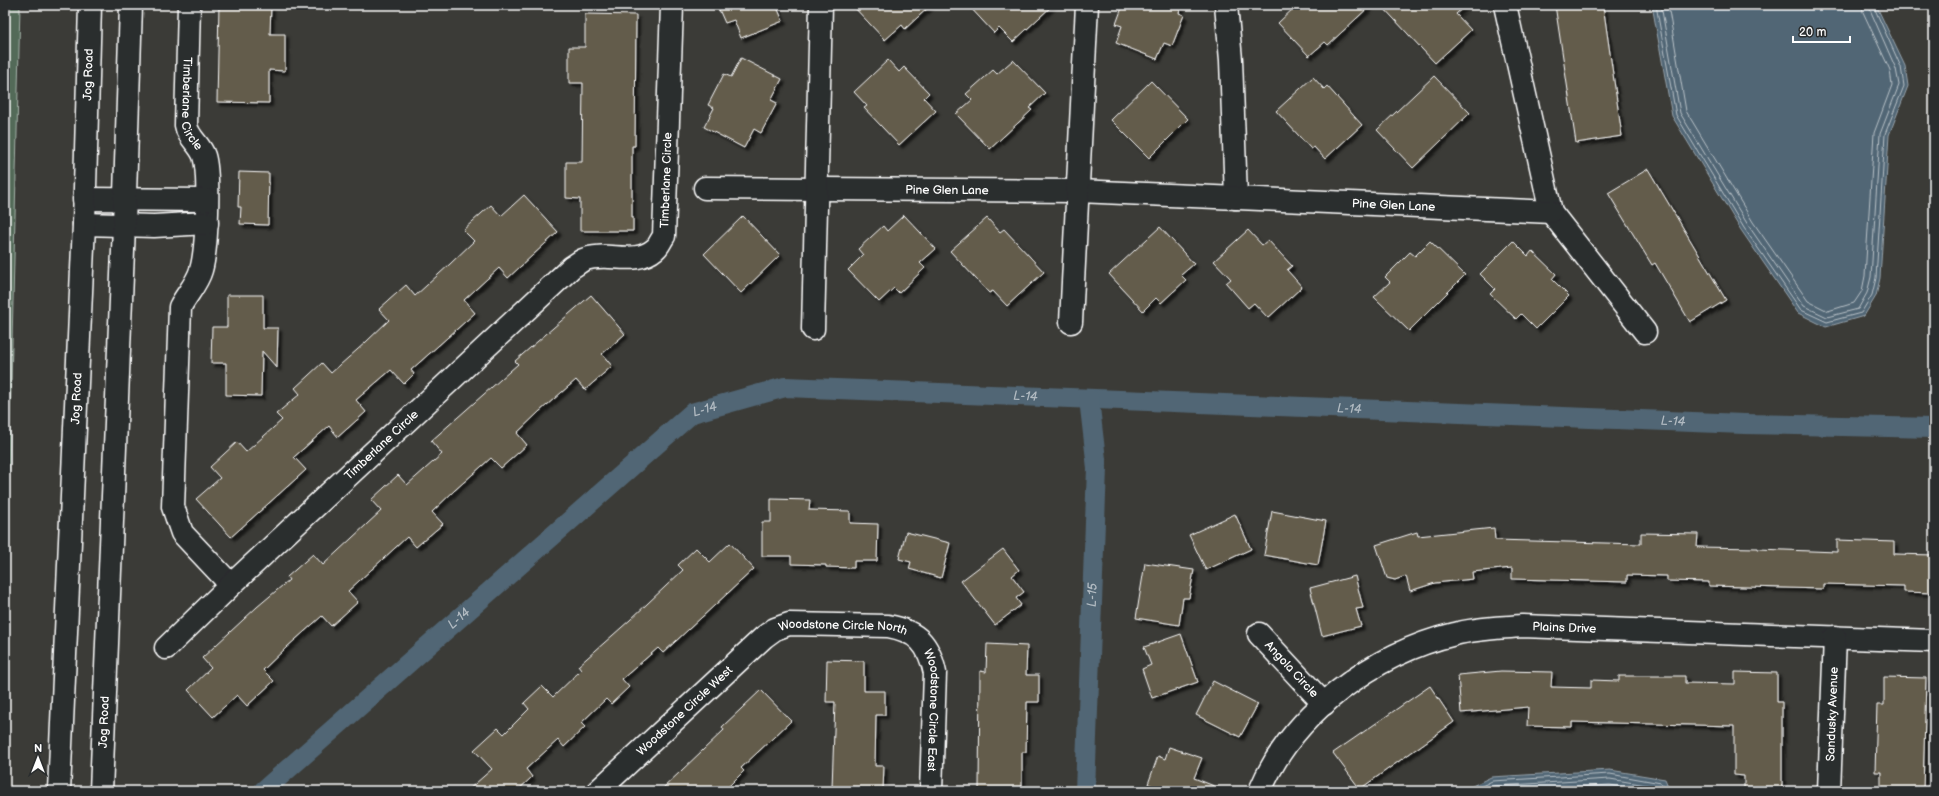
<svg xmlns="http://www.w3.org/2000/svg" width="1939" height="796" font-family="'Balsamiq Sans',sans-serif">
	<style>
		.green { fill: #526b59; stroke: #a8b5ac }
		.water { fill: #516675; stroke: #97a3ac }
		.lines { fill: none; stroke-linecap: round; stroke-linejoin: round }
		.shore { stroke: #b9c2c8; stroke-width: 1 }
		.canal { stroke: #516675; stroke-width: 20 }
		.building { fill: #635b4b; stroke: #fff; filter: url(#shadow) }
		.street-casing { stroke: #fff; stroke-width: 25 }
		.secondary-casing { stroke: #fff; stroke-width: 25 }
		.street { stroke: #2a2d2e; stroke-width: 22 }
		.secondary { stroke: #2a2d2e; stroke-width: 22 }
		.labels { text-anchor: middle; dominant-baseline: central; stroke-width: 3; stroke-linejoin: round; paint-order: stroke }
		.street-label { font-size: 12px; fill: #fff; stroke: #2a2d2e }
		.water-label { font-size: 13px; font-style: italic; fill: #b1bac1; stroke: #2a2d2e }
	</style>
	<defs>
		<filter id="shadow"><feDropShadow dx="3.5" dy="3.5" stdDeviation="1" flood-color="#0009"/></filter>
	</defs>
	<rect width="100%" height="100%" fill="#3b3b37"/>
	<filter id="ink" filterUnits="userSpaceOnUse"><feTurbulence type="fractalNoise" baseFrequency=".025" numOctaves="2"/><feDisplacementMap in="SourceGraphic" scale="8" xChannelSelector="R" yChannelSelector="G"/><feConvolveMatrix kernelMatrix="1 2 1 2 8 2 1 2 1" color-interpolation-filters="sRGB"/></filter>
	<g filter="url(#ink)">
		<!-- green -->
		<path class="green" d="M 5,5 L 20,5 L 5,639 Z"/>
		<!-- water -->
		<path class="water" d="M 1652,5 L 1876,5 L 1905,66 L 1908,86 L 1889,135 L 1880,278 L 1876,296 L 1864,316 L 1826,327 L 1798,313 L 1741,230 L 1672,116 Z
			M 1610,770 L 1665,779 L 1670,791 L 1462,791 L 1491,777 Z"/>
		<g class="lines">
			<!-- shore -->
			<path class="shore" d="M 1656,5 L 1676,115 L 1744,228 L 1801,310 L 1827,322 L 1861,313 L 1872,295 L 1876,278 L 1885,134 L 1904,86 L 1901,67 L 1873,5
				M 1661,5 L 1680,113 L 1748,225 L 1804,306 L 1827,317 L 1858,309 L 1867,293 L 1871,277 L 1880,134 L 1899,85 L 1896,69 L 1868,5
				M 1668,5 L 1686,111 L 1753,222 L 1808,301 L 1828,311 L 1854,303 L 1862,291 L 1865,276 L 1874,133 L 1892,85 L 1890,70 L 1863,12 L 1862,5
				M 1472,791 L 1492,781 L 1610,774 L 1661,783 L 1666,791
				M 1483,791 L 1494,786 L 1610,779 L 1658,787 L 1660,791
				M 1514,791 L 1610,785 L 1645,791"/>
			<!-- canal -->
			<g class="canal">
				<path id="s1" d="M 263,791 L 692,413 L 785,387 L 1744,424 L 1934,428"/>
				<path id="s2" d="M 1085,791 L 1097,468 L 1089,399"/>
			</g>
		</g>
		<!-- building -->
		<path class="building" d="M 219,5 L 271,5 L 270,34 L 285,34 L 285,71 L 269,70 L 269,103 L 217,102 Z
			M 717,5 L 776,5 L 783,21 L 741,38 L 734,20 L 725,23 Z
			M 852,5 L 931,5 L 905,29 L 902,25 L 885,40 Z
			M 968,5 L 1053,5 L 1013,42 L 999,28 L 994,33 Z
			M 1123,5 L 1182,5 L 1179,13 L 1184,15 L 1172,46 L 1164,43 L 1157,59 L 1116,43 L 1122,26 L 1116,24 Z
			M 1297,5 L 1371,5 L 1328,45 L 1325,42 L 1309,56 L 1278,23 Z
			M 1381,5 L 1466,5 L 1456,14 L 1471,30 L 1435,63 Z
			M 1555,5 L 1603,5 L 1622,136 L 1576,143 Z
			M 585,14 L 636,15 L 635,146 L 632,146 L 632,217 L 633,217 L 633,231 L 580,231 L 580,199 L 566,198 L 566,162 L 582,162 L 583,83 L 569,83 L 569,47 L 585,47 Z
			M 741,58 L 782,79 L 771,100 L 777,103 L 761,133 L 754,129 L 744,148 L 704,127 L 714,108 L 708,105 L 724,74 L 731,77 Z
			M 888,60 L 899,72 L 904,67 L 929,93 L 924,98 L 936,111 L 899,145 L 864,108 L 867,106 L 854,92 Z
			M 1013,60 L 1045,93 L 1029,108 L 1032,110 L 990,149 L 956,114 L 972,100 L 966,94 L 993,70 L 997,74 Z
			M 1434,76 L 1470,113 L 1413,168 L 1377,130 Z
			M 1313,77 L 1324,89 L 1327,86 L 1362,125 L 1325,159 L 1314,147 L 1311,149 L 1276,111 Z
			M 1151,81 L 1188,119 L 1149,158 L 1111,120 Z
			M 1648,169 L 1726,300 L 1690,322 L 1655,263 L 1652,265 L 1608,193 Z
			M 239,172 L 269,173 L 268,225 L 240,224 L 241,207 L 238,207 Z
			M 524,195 L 558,232 L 508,278 L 499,268 L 464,300 L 475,313 L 411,370 L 414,374 L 404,384 L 391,370 L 356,400 L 366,412 L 338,437 L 329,426 L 294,457 L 306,470 L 231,537 L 196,499 L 220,478 L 210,467 L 237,442 L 246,452 L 282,420 L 276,414 L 300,394 L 295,388 L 322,363 L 331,373 L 366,342 L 389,320 L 379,309 L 406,285 L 415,296 L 450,264 L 474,241 L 463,230 L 491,205 L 501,216 Z
			M 904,215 L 936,249 L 920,263 L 925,268 L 899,293 L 894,288 L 879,302 L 848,270 L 863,255 L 858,249 L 883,226 L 887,231 Z
			M 743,216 L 780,255 L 741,293 L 704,254 Z
			M 987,218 L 1000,232 L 1004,229 L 1044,272 L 1007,306 L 993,291 L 989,293 L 950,251 Z
			M 1160,227 L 1194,264 L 1181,275 L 1186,280 L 1161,303 L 1156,298 L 1143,311 L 1109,274 Z
			M 1248,230 L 1262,245 L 1268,240 L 1292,266 L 1287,270 L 1302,287 L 1268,318 L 1254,303 L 1248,308 L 1226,283 L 1231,279 L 1214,261 Z
			M 1430,241 L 1465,275 L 1409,331 L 1374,297 L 1390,282 L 1385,277 L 1410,252 L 1415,256 Z
			M 1513,241 L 1528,256 L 1532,251 L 1556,274 L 1552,279 L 1569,296 L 1536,329 L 1521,314 L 1516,319 L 1490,294 L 1495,289 L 1480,274 Z
			M 227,295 L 263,295 L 263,328 L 278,328 L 277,368 L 262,351 L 261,396 L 226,395 L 226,363 L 211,363 L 212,327 L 227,327 Z
			M 591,295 L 625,334 L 602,354 L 612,366 L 585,390 L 576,380 L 540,411 L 517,433 L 527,445 L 501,468 L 491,458 L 455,490 L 432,512 L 443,524 L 416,547 L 407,537 L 348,591 L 358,602 L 331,626 L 322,616 L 287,647 L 263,670 L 274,681 L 247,706 L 237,695 L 213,717 L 188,690 L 211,668 L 202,658 L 257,607 L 289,580 L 287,577 L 313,554 L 323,565 L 381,511 L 371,500 L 398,475 L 407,485 L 442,454 L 431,441 L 518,364 L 515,361 Z
			M 771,499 L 810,500 L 809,510 L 850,511 L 850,523 L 878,524 L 877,561 L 854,561 L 854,568 L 826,567 L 826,565 L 791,564 L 791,556 L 762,556 L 762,522 L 771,522 Z
			M 1272,511 L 1326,521 L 1318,565 L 1264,555 Z
			M 1235,514 L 1251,549 L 1206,570 L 1189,535 Z
			M 1494,528 L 1495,540 L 1641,544 L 1641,533 L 1698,534 L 1697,547 L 1758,548 L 1758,549 L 1837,552 L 1837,540 L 1894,542 L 1894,554 L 1934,555 L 1934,593 L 1904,592 L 1904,586 L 1823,584 L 1823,589 L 1709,586 L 1709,582 L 1667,581 L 1667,576 L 1627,575 L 1627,582 L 1512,579 L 1512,568 L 1472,572 L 1473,579 L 1435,583 L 1410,591 L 1406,576 L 1395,580 L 1387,578 L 1376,545 L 1417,532 L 1418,536 Z
			M 906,532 L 950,543 L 941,578 L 909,569 L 911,562 L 899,559 Z
			M 730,543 L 754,569 L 663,653 L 658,648 L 622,679 L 629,687 L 611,704 L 606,699 L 581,723 L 585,727 L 564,747 L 558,740 L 526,769 L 532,777 L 517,791 L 467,791 L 492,769 L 474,750 L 498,728 L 504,734 L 529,709 L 524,703 L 542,686 L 553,697 L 581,670 L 578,666 L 630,620 L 683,570 L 678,565 L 696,548 L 710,562 Z
			M 1003,549 L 1019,570 L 1012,576 L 1024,592 L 1016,598 L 1021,605 L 995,625 L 961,581 Z
			M 1145,563 L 1194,570 L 1189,598 L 1183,598 L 1179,625 L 1136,618 Z
			M 1355,576 L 1363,608 L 1356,609 L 1361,626 L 1322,636 L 1310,588 Z
			M 1181,634 L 1198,682 L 1152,698 L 1142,669 L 1151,665 L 1144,647 Z
			M 987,644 L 1027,646 L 1026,675 L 1039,675 L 1039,702 L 1027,702 L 1026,752 L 1022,752 L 1022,791 L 979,791 L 980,671 L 986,672 Z
			M 827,660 L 864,661 L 864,691 L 885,691 L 885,715 L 876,715 L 875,766 L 884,766 L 883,790 L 832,788 L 835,702 L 826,702 Z
			M 1501,671 L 1552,672 L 1551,687 L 1591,688 L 1591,680 L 1619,681 L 1619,676 L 1685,676 L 1685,683 L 1735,684 L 1735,672 L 1777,673 L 1777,702 L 1782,702 L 1782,791 L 1744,790 L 1744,776 L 1734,775 L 1734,726 L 1572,722 L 1572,727 L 1527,726 L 1528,707 L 1461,713 L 1458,675 Z
			M 1884,677 L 1926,678 L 1923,791 L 1881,791 L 1881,772 L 1875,772 L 1877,705 L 1884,705 Z
			M 1213,681 L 1258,704 L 1240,737 L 1196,715 Z
			M 1430,686 L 1454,722 L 1360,789 L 1333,753 Z
			M 761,690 L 791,721 L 741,768 L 744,771 L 724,791 L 660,791 L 724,730 L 722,727 Z
			M 1169,747 L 1202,758 L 1194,778 L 1224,790 L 1223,791 L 1167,791 L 1148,784 L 1158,756 L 1165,759 Z"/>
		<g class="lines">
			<!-- street casing -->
			<g class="street-casing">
				<g id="street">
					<path id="s3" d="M 189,5 L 186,125 C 188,138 200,144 204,156 C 210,175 207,250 201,270 C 197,284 186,295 180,307 L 173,507 L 182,533 L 231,585"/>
					<path d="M 1226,5 L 1231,60 L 1236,198"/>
					<path d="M 1505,5 L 1551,212 L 1645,332"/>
					<path id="s4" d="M 705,188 L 1078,191 L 1551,212"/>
					<path d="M 84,199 L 206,200"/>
					<path d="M 84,224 L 154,226 L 207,223"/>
					<path d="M 1071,322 L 1087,5"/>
					<path d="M 813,329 L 821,5"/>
					<path id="s5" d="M 1259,634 L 1324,704"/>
					<path id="s6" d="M 166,648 L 231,585 L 572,267 C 576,265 579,262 583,260 C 606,250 634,267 655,249 C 659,246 661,240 664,236 L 672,5"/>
					<path id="s7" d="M 598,791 L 764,637 L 775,629 L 789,624 L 888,626 C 917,631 929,644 935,673 L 931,791"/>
					<path id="s8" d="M 1260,791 C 1292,713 1375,653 1455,634 C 1477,628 1500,628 1522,626 L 1934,641"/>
					<path id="s9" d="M 1829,791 L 1835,637"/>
				</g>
			</g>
			<!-- secondary casing -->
			<g class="secondary-casing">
				<g id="secondary">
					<path id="s10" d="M 59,791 L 84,224 L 90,5"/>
					<path id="s11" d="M 101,791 L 124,226 L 131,5"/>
				</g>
			</g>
			<!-- street -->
			<use href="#street" class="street"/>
			<!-- secondary -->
			<use href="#secondary" class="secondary"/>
		</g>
	</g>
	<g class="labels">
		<!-- street labels -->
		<g class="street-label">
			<text stroke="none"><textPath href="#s10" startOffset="717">Jog Road</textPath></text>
			<text stroke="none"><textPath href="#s3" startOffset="100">Timberlane Circle</textPath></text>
			<text stroke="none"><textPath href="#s6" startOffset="716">Timberlane Circle</textPath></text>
			<text stroke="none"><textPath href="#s4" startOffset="242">Pine Glen Lane</textPath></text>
			<text stroke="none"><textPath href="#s4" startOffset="689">Pine Glen Lane</textPath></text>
			<text stroke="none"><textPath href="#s10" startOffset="393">Jog Road</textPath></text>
			<text stroke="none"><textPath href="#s6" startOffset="296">Timberlane Circle</textPath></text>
			<text stroke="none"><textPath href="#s8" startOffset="369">Plains Drive</textPath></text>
			<text stroke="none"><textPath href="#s7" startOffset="309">Woodstone Circle North</textPath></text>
			<text stroke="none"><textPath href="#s5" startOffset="48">Angola Circle</textPath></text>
			<text stroke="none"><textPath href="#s7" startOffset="118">Woodstone Circle West</textPath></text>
			<text stroke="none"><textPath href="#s7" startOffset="463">Woodstone Circle East</textPath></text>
			<text stroke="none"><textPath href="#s9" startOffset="77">Sandusky Avenue</textPath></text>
			<text stroke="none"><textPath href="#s11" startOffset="69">Jog Road</textPath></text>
		</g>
		<!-- water labels -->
		<g class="water-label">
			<text stroke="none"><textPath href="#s1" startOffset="909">L-14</textPath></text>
			<text stroke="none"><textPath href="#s1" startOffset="1233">L-14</textPath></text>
			<text stroke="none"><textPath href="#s1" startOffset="585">L-14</textPath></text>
			<text stroke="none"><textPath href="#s1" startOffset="1557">L-14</textPath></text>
			<text stroke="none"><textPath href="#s2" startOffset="196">L-15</textPath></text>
			<text stroke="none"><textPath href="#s1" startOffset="261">L-14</textPath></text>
		</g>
	</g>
	<!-- margin -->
	<rect width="1939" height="796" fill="none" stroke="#2a2d2e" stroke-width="20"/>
	<rect x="10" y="10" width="1919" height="776" fill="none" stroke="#fff" stroke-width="1.5" filter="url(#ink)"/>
	<!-- north arrow -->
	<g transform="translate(38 758)" stroke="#2a2d2e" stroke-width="3" paint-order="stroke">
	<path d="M0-3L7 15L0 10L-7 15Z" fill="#ffffff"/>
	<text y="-6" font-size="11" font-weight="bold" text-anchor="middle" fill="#ffffff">N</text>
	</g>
	<!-- scale -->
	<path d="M1793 36v6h57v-6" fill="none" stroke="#ffffff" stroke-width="2"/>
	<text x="1799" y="36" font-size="12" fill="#ffffff" stroke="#2a2d2e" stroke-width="3" paint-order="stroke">20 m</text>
</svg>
